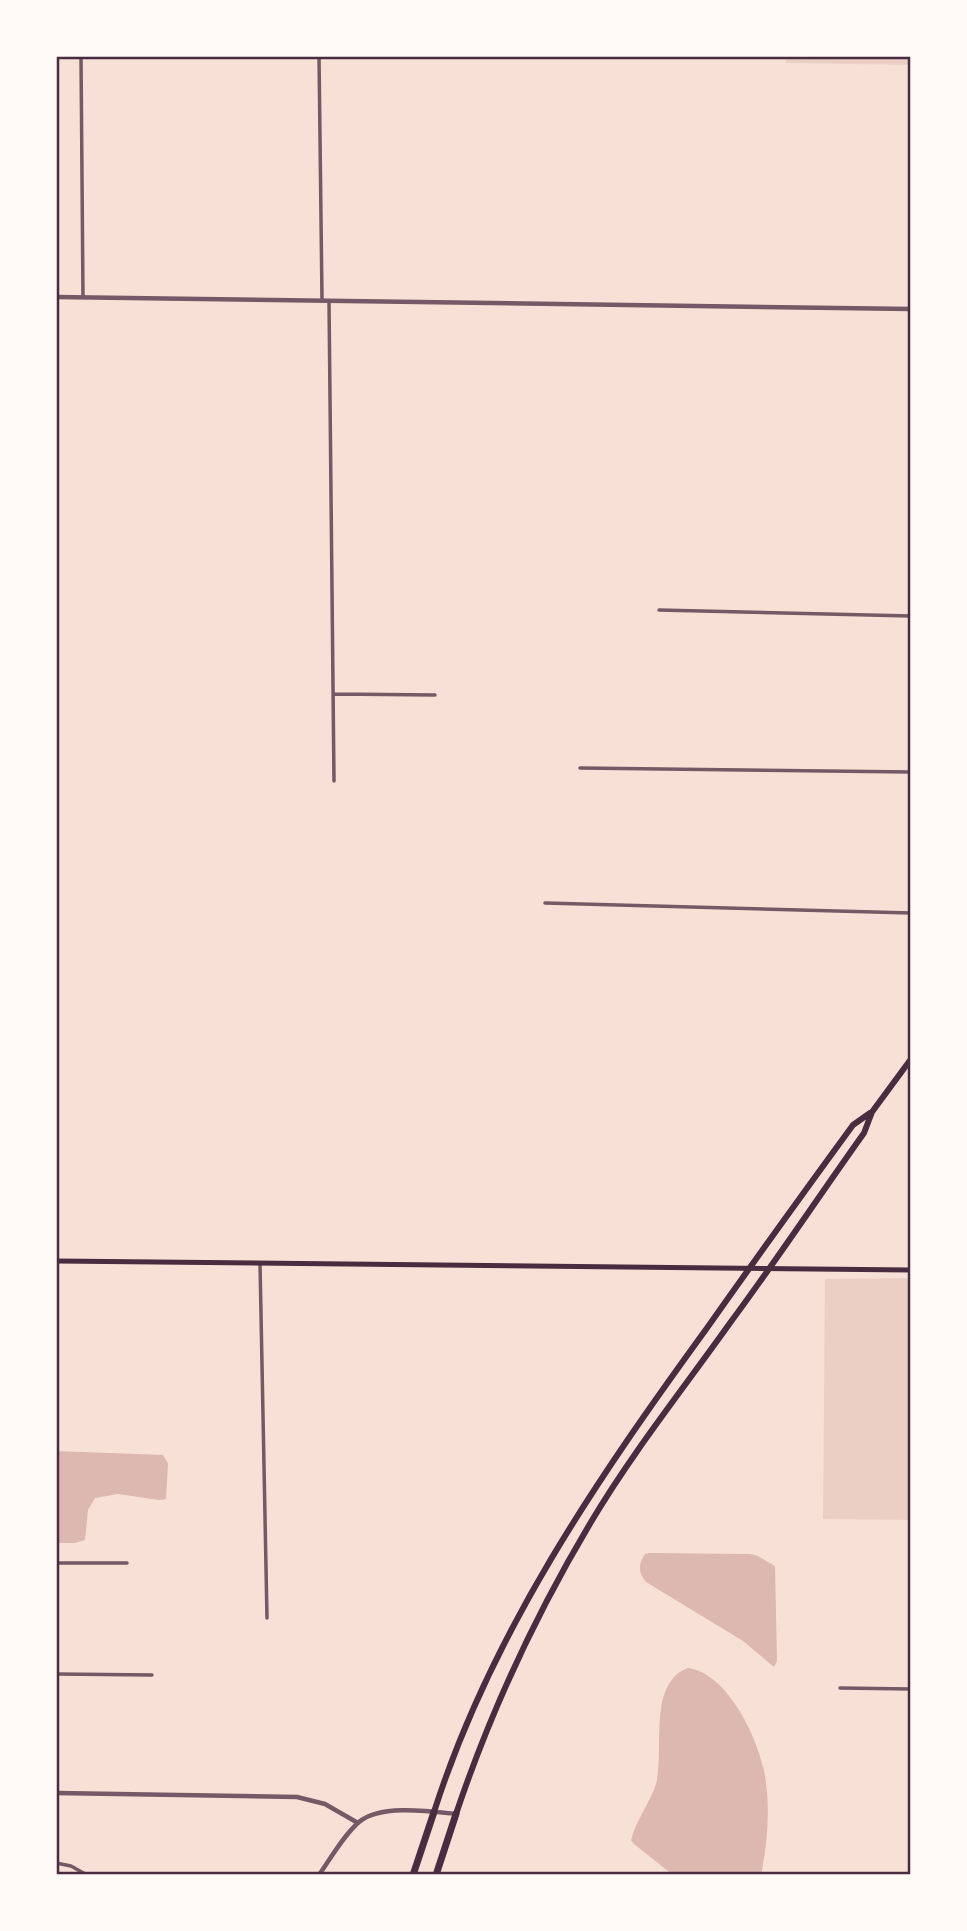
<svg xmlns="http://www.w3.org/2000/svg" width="967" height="1931" font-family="'Nunito Sans',sans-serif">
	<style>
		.green { fill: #ebcfc5 }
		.water { fill: #dcb8b0 }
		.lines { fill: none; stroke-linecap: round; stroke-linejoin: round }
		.minor { stroke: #755966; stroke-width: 3.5 }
		.tertiary { stroke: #755966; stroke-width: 4.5 }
		.secondary { stroke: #4a2c40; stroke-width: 5 }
		.primary { stroke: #4a2c40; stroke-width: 6 }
		.motorway { stroke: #4a2c40; stroke-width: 7 }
		.neatline { fill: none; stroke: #4a2c40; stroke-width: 2.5 }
	</style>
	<rect width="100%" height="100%" fill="#f7e1d7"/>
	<!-- green -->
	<path class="green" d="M 786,56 L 911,56 L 911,65 L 786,63 Z
		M 911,1278 L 911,1520 L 823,1519 L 825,1279 Z"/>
	<!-- water -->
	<path class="water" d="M 56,1451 L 163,1455 L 168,1463 L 166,1499 L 159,1500 L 118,1494 L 95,1498 L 88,1510 L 85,1540 L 75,1543 L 56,1543 Z
		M 649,1553 L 749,1554 L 756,1555 L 775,1566 L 777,1661 L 774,1667 L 743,1641 L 646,1582 C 638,1573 638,1564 645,1554 Z
		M 688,1668 C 730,1674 762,1745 766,1783 C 770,1813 767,1846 761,1875 L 673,1875 L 634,1844 L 631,1840 C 636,1820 650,1803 656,1784 C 665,1750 647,1683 688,1668 Z"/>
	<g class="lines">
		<!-- minor -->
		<path class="minor" d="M 81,56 L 83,297
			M 319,56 L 322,299
			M 329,301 L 334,781
			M 659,610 L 911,616
			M 334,694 L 435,695
			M 580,768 L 911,772
			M 545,903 L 911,913
			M 260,1263 L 267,1618
			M 56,1563 L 127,1563
			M 56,1674 L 152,1675
			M 840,1688 L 911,1689
			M 56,1863 L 71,1866 L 87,1875"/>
		<!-- tertiary -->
		<path class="tertiary" d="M 56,297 L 911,309
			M 56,1793 L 297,1797 L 325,1804 L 358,1823
			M 319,1875 C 331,1858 343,1836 359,1822 C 380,1804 429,1811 456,1814"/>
		<!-- secondary -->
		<path class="secondary" d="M 56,1261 L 911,1270"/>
		<!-- primary -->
		<path class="primary" d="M 434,1812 C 491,1633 598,1478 707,1328 C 755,1260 804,1192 853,1125 L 870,1113
			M 456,1814 C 490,1713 536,1614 591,1522 C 632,1453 683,1389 730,1323 C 776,1261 819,1196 864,1133 L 872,1112 L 911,1059"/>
		<!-- motorway -->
		<path class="motorway" d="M 413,1875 L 434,1812
			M 436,1875 L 456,1814"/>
	</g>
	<!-- border -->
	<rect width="967" height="1931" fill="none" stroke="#fffaf5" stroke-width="116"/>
	<rect x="58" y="58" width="851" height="1815" class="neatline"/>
</svg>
